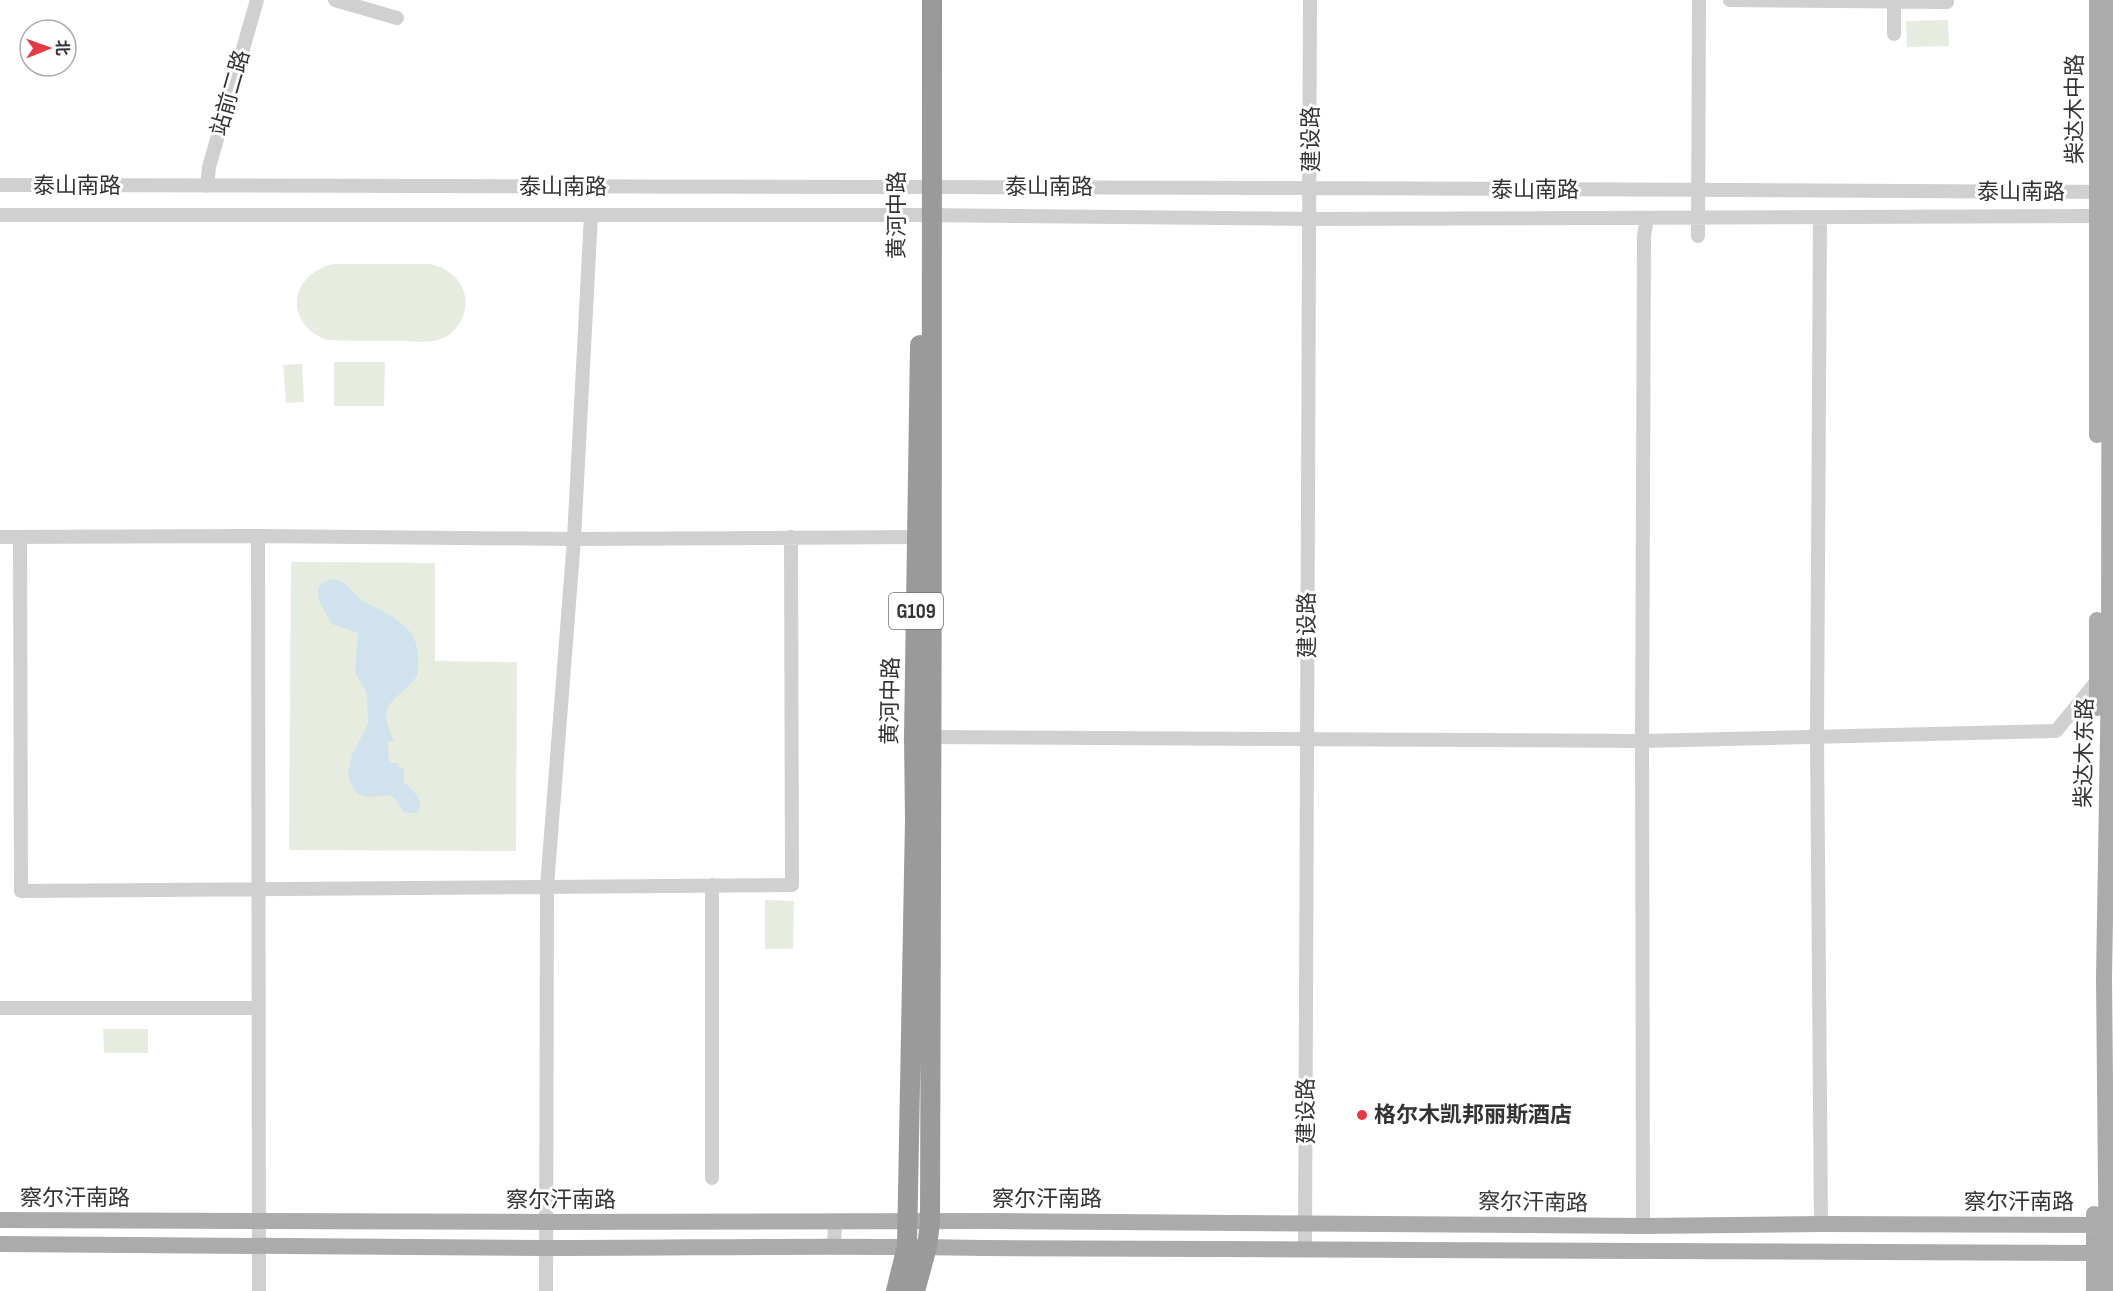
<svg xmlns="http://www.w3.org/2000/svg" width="2113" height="1291" font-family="'Sofia Sans Condensed','Noto Sans SC',sans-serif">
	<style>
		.green { fill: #e6ecdf }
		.water { fill: #cfe2ee }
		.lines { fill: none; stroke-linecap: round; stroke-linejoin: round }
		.minor { stroke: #d0d0d0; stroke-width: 14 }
		.major { stroke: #ababab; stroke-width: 16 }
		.highway { stroke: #9a9a9a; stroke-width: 20 }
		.poi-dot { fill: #e63946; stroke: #fff; stroke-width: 2 }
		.labels { text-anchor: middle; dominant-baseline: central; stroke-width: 6; stroke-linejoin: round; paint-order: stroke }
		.shield { fill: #fff; stroke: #707070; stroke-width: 1.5 }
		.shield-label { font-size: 21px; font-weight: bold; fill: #333 }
		.street-label { font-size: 22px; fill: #333; stroke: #fff }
		.poi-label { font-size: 22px; font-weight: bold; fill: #333; stroke: #fff; text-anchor: start }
	</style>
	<rect width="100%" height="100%" fill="#fff"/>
	<!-- green -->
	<path class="green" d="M 1948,20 L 1949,46 L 1907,47 L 1906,21 Z
		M 333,264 L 430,264 C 445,267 459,276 464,292 C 470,311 458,335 438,340 C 427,343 413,341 401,341 C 376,341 351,341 327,340 C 283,323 289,275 333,264 Z
		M 334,362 L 385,362 L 384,406 L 334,406 Z
		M 302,364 L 304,402 L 286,403 L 283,365 Z
		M 291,562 L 435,563 L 435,661 L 517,662 L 516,851 L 289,850 Z
		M 765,900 L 794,901 L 793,949 L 765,949 Z
		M 103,1029 L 148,1029 L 148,1053 L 104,1053 Z"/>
	<!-- water -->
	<path class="water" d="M 332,579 C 348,581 350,591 362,600 C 367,604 373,606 379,609 C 411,627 422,637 417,676 C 395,704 375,701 394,741 L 388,741 L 389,763 L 398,763 L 398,767 L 404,768 L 404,782 C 412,791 425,798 418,812 L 412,813 L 404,812 L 395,798 L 390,795 L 368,797 L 358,794 L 352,786 L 348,774 L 352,755 L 368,724 L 367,693 L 355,672 L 358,633 L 332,624 L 319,601 L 318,589 L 323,582 Z"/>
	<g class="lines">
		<!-- minor -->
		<path class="minor" d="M 335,0 L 397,18
			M 1730,0 L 1947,2
			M 1894,34 L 1894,0
			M 0,185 L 1311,188 L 2107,192
			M 207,186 L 209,167 L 257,0
			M 0,215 L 921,215 L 1309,219 L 2107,216
			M 1820,218 L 1817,737 L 1821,1224
			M 1698,236 L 1699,0
			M 258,536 L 259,1291
			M 0,537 L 258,536 L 574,539 L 918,537
			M 20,537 L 21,891 L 792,885 L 791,537
			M 924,737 L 1642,741 L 2056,731 L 2098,680
			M 712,885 L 712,1178
			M 0,1008 L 259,1008
			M 1643,1226 L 1642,741 L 1644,236 L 1647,218
			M 834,1245 L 835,1223
			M 1305,1249 L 1310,0
			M 546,1291 L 547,886 L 574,539 L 591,215"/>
		<!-- major -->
		<path class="major" d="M 2097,0 L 2097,435
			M 2097,708 L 2097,620
			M 0,1220 L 546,1222 L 984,1221 L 1643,1226 L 1821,1224 L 2113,1225
			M 0,1244 C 181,1247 362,1248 543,1248 C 690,1248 836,1245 983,1248 L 2113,1253
			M 2094,1291 L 2094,1214
			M 2107,1291 L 2104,978 L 2109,675 L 2110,0"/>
		<!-- highway -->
		<path class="highway" d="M 896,1291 L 907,1246 L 915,820 L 914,737 L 920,345
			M 915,1291 L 927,1247 L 930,1222 C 930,815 934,407 932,0"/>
	</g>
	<!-- markers -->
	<circle class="poi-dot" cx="1362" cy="1115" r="6"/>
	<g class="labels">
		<!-- shield labels -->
		<rect class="shield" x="889" y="593" width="54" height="36" rx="4.5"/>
		<g class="shield-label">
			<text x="916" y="611">G109</text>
		</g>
		<!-- street labels -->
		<g class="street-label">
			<text transform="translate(231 93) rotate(-74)">站前二路</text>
			<text transform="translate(2075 109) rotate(-90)">柴达木中路</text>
			<text transform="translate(1311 139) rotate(-90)">建设路</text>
			<text x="77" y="186">泰山南路</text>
			<text x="563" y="187">泰山南路</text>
			<text x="1049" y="187">泰山南路</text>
			<text x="1535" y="190">泰山南路</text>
			<text x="2021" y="192">泰山南路</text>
			<text transform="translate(897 215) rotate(-90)">黄河中路</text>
			<text transform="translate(1307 625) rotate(-90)">建设路</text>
			<text transform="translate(891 701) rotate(-89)">黄河中路</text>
			<text transform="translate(2085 753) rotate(-89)">柴达木东路</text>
			<text transform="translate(1306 1111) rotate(-90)">建设路</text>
			<text x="75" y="1198">察尔汗南路</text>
			<text x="1047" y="1199">察尔汗南路</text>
			<text x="561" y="1200">察尔汗南路</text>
			<text x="2019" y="1202">察尔汗南路</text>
			<text transform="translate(1533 1203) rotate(1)">察尔汗南路</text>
		</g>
		<!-- poi labels -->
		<g class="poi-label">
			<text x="1374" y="1115">格尔木凯邦丽斯酒店</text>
		</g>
	</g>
	<!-- north arrow -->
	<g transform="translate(48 48) rotate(89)"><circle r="28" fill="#ffffff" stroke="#adadad" stroke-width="1.5"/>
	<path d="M0-4.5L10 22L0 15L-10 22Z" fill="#e63946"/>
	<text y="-9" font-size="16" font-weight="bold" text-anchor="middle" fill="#333333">北</text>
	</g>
</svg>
